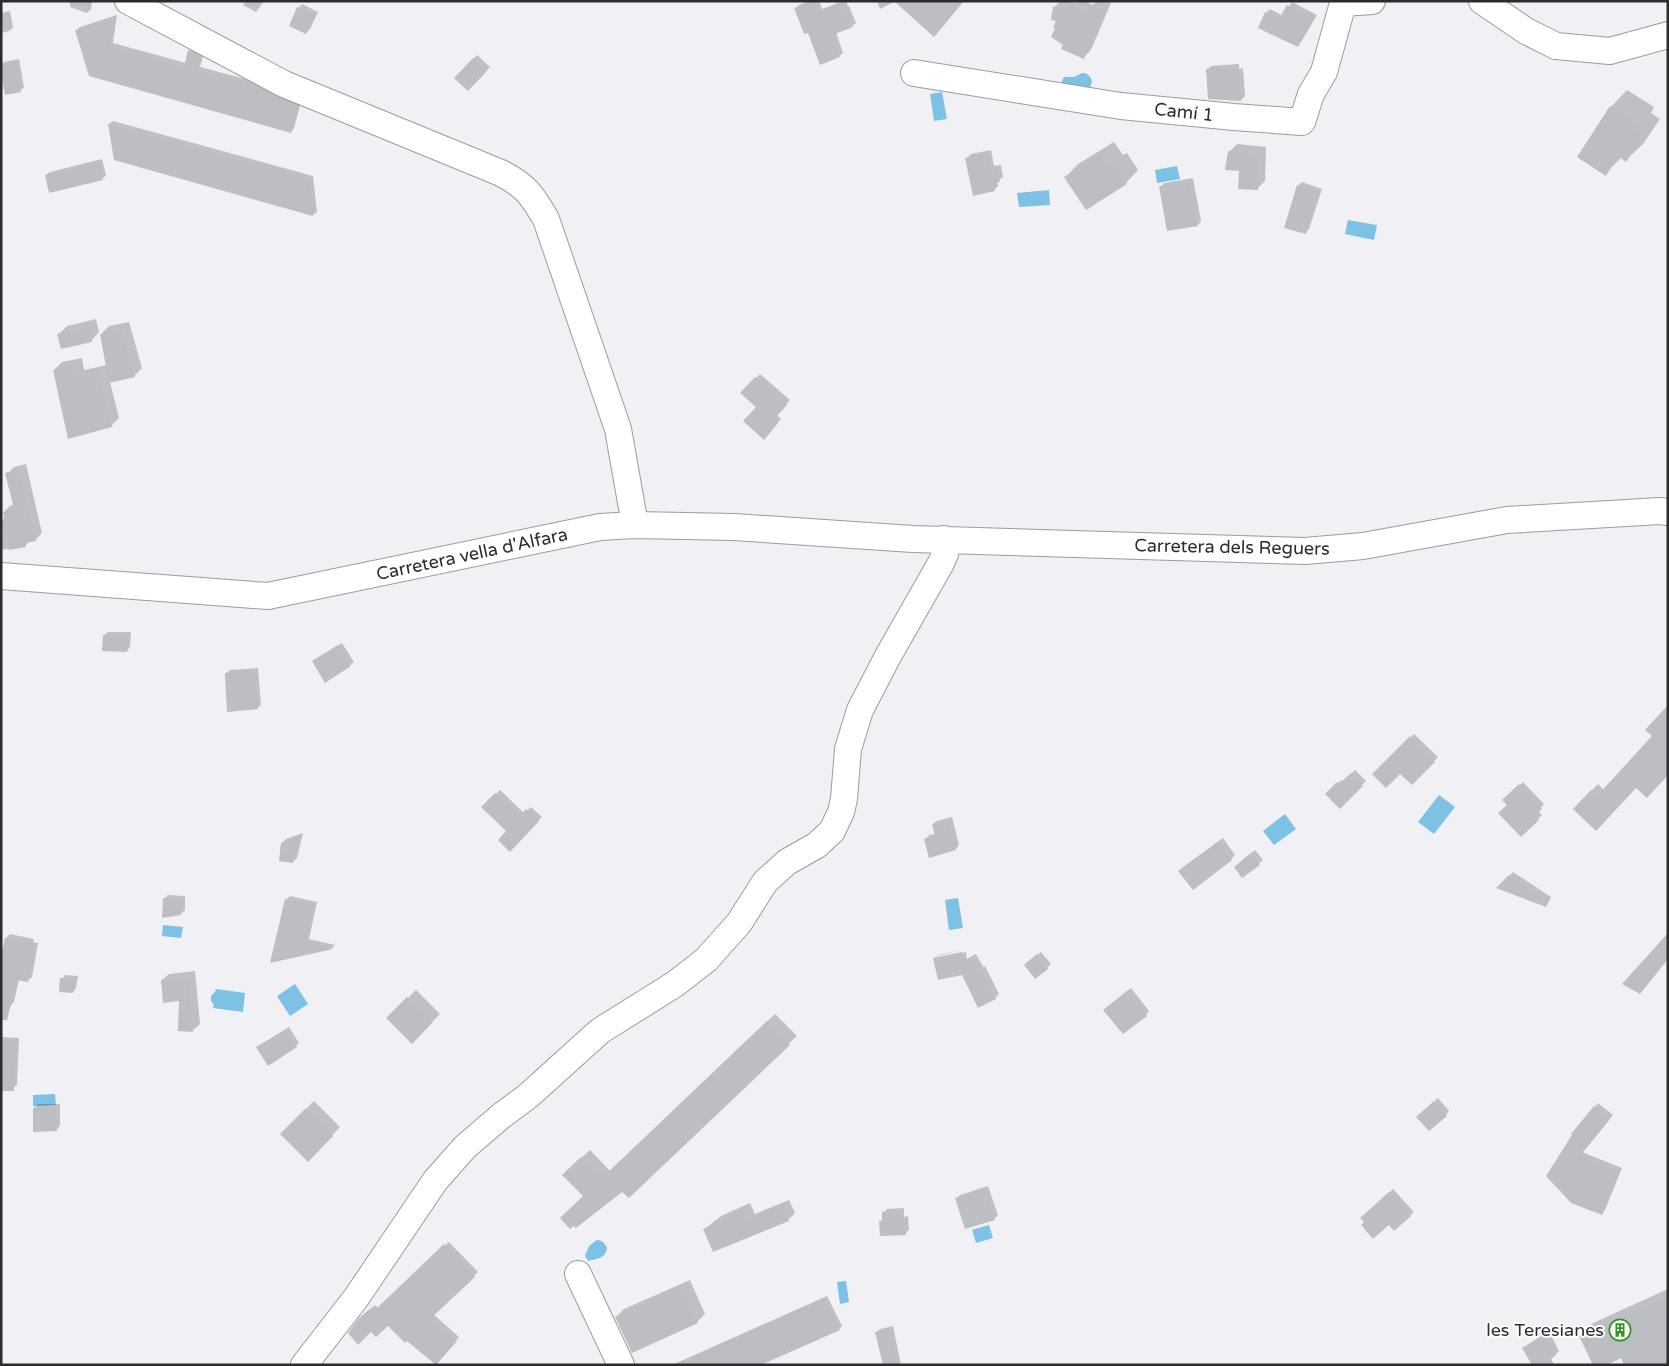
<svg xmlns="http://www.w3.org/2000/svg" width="1669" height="1366" font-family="'Varela Round',sans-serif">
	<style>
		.water { fill: #7dc2e5 }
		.shadow { fill: #0003 }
		.building { fill: #bcbec3 }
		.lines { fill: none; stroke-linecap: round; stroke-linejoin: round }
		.minor-casing { stroke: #9c9ba0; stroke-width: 28 }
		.minor { stroke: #fff; stroke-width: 26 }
		.labels { text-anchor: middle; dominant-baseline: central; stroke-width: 4; stroke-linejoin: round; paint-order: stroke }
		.street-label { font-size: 18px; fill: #2c2b2d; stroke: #fefeff }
		.poi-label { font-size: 18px; fill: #2c2b2d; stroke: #fefeff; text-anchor: end }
	</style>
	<rect width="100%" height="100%" fill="#f0f0f5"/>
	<!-- water -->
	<path class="water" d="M 1082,73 C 1088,73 1090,76 1092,81 L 1090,88 L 1063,85 L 1061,83 L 1064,77 L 1074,77 Z
		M 942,92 L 947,119 L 934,121 L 930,94 Z
		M 1177,166 L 1180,179 L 1157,183 L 1155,170 Z
		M 1049,190 L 1050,205 L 1019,207 L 1017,193 Z
		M 1348,220 L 1377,225 L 1374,240 L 1345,234 Z
		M 1439,795 L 1455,807 L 1434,834 L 1418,822 Z
		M 1285,814 L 1296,829 L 1274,845 L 1263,831 Z
		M 958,898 L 963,928 L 949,930 L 945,900 Z
		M 163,925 L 183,927 L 181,938 L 162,936 Z
		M 295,984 L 308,1004 L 290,1016 L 277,996 Z
		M 216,989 L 245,993 L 243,1012 L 213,1008 L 214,1005 L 211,1001 L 211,996 L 215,992 Z
		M 55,1094 L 56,1105 L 33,1106 L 33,1095 Z
		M 989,1225 L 993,1238 L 976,1243 L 972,1230 Z
		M 597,1240 C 602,1240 605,1243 607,1248 C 606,1258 597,1259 588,1261 L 585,1256 L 589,1246 Z
		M 846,1281 L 849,1302 L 840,1304 L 837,1282 Z"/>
	<!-- shadow -->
	<path class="shadow" d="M 70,1 L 92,1 L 91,9 L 87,13 L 70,7 Z
		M 246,1 L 264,1 L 256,12 L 243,5 Z
		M 810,1 L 819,1 L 822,9 L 843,1 L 846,1 L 848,6 L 849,6 L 856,23 L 852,26 L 836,32 L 843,53 L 839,56 L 809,31 L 796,8 L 799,5 Z
		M 877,1 L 964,1 L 896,1 L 880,9 Z
		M 1060,1 L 1076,3 L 1077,1 L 1085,1 L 1093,5 L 1097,1 L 1106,1 L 1111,3 L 1091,50 L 1084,57 L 1064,44 L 1055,7 Z
		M 1292,2 L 1317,15 L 1301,42 L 1266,13 L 1270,9 L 1283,16 Z
		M 302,4 L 318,12 L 310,29 L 306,33 L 298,8 Z
		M 10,11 L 13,28 L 9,31 L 1,33 L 1,13 Z
		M 117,15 L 113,43 L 186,63 L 189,51 L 193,47 L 204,53 L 200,67 L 261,83 L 301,102 L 294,128 L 291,132 L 90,75 L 76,31 L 80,27 Z
		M 477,55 L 490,67 L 468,90 L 456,78 Z
		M 19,59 L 24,87 L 21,90 L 1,68 L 1,65 L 4,62 Z
		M 1239,64 L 1239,69 L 1243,68 L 1245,96 L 1241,100 L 1209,98 L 1207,70 L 1211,66 Z
		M 1627,90 L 1654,107 L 1651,113 L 1660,119 L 1643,144 L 1626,160 L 1622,157 L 1605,174 L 1611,107 Z
		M 113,121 L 313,176 L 317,212 L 313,215 L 115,159 L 109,124 Z
		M 1114,142 L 1123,155 L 1127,153 L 1138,170 L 1126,183 L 1066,177 L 1078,164 Z
		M 1237,144 L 1266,147 L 1265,181 L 1257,189 L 1240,170 L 1229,152 Z
		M 991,150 L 994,166 L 1001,165 L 1003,177 L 997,181 L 998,186 L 994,190 L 967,158 L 971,154 Z
		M 102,159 L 106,175 L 102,179 L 46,175 L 50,172 Z
		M 1193,178 L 1201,221 L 1198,225 L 1161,187 L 1164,183 Z
		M 1302,182 L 1322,189 L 1309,229 L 1305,233 L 1298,186 Z
		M 96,319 L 99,332 L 91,341 L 58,335 L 67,326 Z
		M 129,322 L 142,368 L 134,376 L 110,382 L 119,418 L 111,426 L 54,370 L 62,362 L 82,358 L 84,370 L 107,365 L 101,334 L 109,326 Z
		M 760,374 L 790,400 L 777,415 L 781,419 L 768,434 L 758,407 L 742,393 Z
		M 26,464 L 42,533 L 35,540 L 30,540 L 25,546 L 1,550 L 1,519 L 5,519 L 4,512 L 11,505 L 14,505 L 7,474 L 14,467 Z
		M 108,632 L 131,632 L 130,647 L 127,651 L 104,635 Z
		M 342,643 L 354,662 L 350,665 L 313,662 Z
		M 258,668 L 261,705 L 257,708 L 226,674 L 230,670 Z
		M 1668,707 L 1636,786 L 1574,809 L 1598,784 L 1604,790 L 1654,736 Z
		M 1414,734 L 1438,757 L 1412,784 L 1400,772 L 1374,774 Z
		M 1355,770 L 1366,781 L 1340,807 L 1327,794 L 1341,780 L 1343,782 Z
		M 1523,782 L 1544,804 L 1538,811 L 1542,815 L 1521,835 L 1508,805 L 1504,800 Z
		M 500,790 L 524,813 L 531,807 L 542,817 L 510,850 L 508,831 L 483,807 Z
		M 952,817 L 959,845 L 956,849 L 926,839 L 929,835 L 936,834 L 933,824 L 937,821 Z
		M 303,833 L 297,858 L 293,862 L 282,843 L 286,839 Z
		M 1223,838 L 1235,855 L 1231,859 L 1183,867 Z
		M 1255,850 L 1263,860 L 1243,877 L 1239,863 Z
		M 1513,872 L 1551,897 L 1549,902 L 1545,905 L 1499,888 Z
		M 168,895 L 185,896 L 185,910 L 181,914 L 164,899 Z
		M 290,896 L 317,902 L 309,939 L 335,945 L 332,948 L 272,962 L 287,899 Z
		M 10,934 L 34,939 L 33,942 L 38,943 L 32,977 L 28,980 L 19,979 L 14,1002 L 10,1006 L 1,962 L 6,938 Z
		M 966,949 L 937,956 L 937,959 L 966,952 L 967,959 L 976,954 L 983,967 L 985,966 L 999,994 L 995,998 L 963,974 L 935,959 L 938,955 Z
		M 1041,952 L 1051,964 L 1047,968 L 1029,961 Z
		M 195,971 L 200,1024 L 193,1030 L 179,1030 L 181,1000 L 162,980 L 169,974 Z
		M 65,975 L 78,976 L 76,988 L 73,992 L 62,979 Z
		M 1131,988 L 1149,1011 L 1146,1015 L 1109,1006 Z
		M 416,990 L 440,1014 L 412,1042 L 388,1018 Z
		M 775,1014 L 797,1036 L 622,1191 L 571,1167 L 590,1150 L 610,1171 Z
		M 289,1027 L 299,1043 L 296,1046 L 257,1047 Z
		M 1,1037 L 19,1038 L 17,1085 L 13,1088 L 1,1088 Z
		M 1438,1098 L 1449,1111 L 1446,1115 L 1418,1117 Z
		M 314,1101 L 340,1127 L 308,1160 L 281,1134 Z
		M 1598,1103 L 1613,1115 L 1582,1152 L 1622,1168 L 1605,1210 L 1602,1214 L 1547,1175 Z
		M 38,1104 L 60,1104 L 60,1126 L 56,1130 L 34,1108 Z
		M 988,1186 L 998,1215 L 994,1219 L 956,1199 L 960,1195 Z
		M 1393,1189 L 1414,1212 L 1394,1229 L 1389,1223 L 1365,1222 L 1361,1218 Z
		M 789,1200 L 795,1213 L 788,1220 L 705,1229 L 721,1216 L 750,1203 L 755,1214 Z
		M 904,1208 L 904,1217 L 908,1216 L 909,1230 L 905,1233 L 881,1221 L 883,1219 L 883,1213 L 887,1209 Z
		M 449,1242 L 478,1272 L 433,1314 L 459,1337 L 435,1363 L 388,1324 L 359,1320 L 375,1305 L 378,1308 Z
		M 690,1280 L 705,1314 L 697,1322 L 616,1317 L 624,1309 Z
		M 1668,1289 L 1668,1365 L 1622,1356 L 1581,1336 L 1593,1323 Z
		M 827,1296 L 842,1326 L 839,1329 L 758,1365 L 672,1365 Z
		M 893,1326 L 901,1365 L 884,1365 L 876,1333 L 880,1329 Z
		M 1549,1331 L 1559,1351 L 1551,1359 L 1523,1348 Z"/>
	<!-- building -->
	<path class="building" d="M 894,1 L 964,1 L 934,37 Z
		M 814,2 L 818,12 L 842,3 L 853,27 L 832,35 L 840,57 L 820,65 L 808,33 L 804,34 L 794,8 Z
		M 1072,5 L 1089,12 L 1092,5 L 1105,10 L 1084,59 L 1061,49 L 1063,45 L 1051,37 L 1055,28 L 1053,27 L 1056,21 L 1051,20 L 1053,6 L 1070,10 Z
		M 1287,5 L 1314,19 L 1298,47 L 1258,28 L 1265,12 L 1279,19 Z
		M 297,7 L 315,15 L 306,34 L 289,26 Z
		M 114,18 L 110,47 L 184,67 L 188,50 L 201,57 L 197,70 L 257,86 L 298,106 L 291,133 L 89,76 L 75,30 Z
		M 473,58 L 487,71 L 468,91 L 454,78 Z
		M 16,62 L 21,92 L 5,95 L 1,75 L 1,65 Z
		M 1235,67 L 1236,72 L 1239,71 L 1241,101 L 1208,99 L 1206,69 Z
		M 1610,106 L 1639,125 L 1635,130 L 1644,136 L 1626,162 L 1618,156 L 1606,176 L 1577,157 Z
		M 108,124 L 310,179 L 313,216 L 114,160 Z
		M 1228,151 L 1259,155 L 1258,190 L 1238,189 L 1239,171 L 1225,170 Z
		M 987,153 L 991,169 L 997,168 L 1000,182 L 994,183 L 995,191 L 973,196 L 965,158 Z
		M 1101,153 L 1110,167 L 1114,164 L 1127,184 L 1086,210 L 1064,177 Z
		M 99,162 L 103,180 L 49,193 L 45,175 Z
		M 1189,181 L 1198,226 L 1167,231 L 1159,186 Z
		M 1297,185 L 1319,192 L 1306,234 L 1284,228 Z
		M 88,327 L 92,342 L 61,349 L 57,334 Z
		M 121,330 L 135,377 L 109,383 L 100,334 Z
		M 74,366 L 76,378 L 98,372 L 112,427 L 68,439 L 53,370 Z
		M 755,377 L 787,405 L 774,419 L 778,423 L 764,440 L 743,421 L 756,407 L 740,393 Z
		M 19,470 L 36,541 L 25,543 L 26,547 L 9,550 L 3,512 L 14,509 L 5,473 Z
		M 103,635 L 128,635 L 127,652 L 102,651 Z
		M 338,645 L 351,666 L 325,683 L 312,661 Z
		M 255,671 L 258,709 L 227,712 L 225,673 Z
		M 1668,705 L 1668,775 L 1647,798 L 1636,788 L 1596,831 L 1573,809 L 1591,790 L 1597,796 L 1652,736 L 1645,730 Z
		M 1410,736 L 1435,762 L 1412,785 L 1400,774 L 1386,788 L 1372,774 Z
		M 1351,773 L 1363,786 L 1340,809 L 1325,794 L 1337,782 L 1339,784 Z
		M 1519,784 L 1542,809 L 1535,815 L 1539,820 L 1521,837 L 1498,813 L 1507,805 L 1502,800 Z
		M 495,793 L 520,816 L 526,809 L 539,821 L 510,852 L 498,840 L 506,831 L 481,807 Z
		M 948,820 L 956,850 L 929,858 L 924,839 L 935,836 L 932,824 Z
		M 300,836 L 293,863 L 279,861 L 281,843 Z
		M 1219,841 L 1232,860 L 1193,890 L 1178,871 Z
		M 1251,853 L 1260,865 L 1242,878 L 1234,867 Z
		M 1509,875 L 1549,901 L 1546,907 L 1496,888 Z
		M 163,898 L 181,899 L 181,915 L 162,918 Z
		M 285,899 L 314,905 L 306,942 L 333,949 L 270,963 Z
		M 1668,933 L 1668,959 L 1640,994 L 1622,984 Z
		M 5,938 L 31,943 L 30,946 L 35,946 L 28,982 L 17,980 L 7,1020 L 1,1020 L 1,956 Z
		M 962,952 L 964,961 L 972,957 L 979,970 L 981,969 L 996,999 L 978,1008 L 962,975 L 938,980 L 933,958 Z
		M 1037,954 L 1048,969 L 1035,979 L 1024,965 Z
		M 60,978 L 74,979 L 73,993 L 59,992 Z
		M 189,978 L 189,983 L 193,1032 L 178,1031 L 179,1001 L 163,1003 L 161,980 Z
		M 1127,991 L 1147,1016 L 1123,1034 L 1103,1010 Z
		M 407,997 L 433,1022 L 412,1044 L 386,1018 Z
		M 767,1021 L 790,1045 L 629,1198 L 622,1192 L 576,1228 L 573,1226 L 570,1229 L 560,1218 L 583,1196 L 562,1175 L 581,1157 L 602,1178 Z
		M 285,1030 L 297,1047 L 268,1066 L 256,1047 Z
		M 1,1040 L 16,1041 L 14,1091 L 1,1091 Z
		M 1434,1101 L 1447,1116 L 1429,1131 L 1416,1117 Z
		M 1594,1106 L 1610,1119 L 1580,1156 L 1619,1172 L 1602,1215 L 1571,1203 L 1546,1176 L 1572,1135 L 1571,1134 Z
		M 56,1107 L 57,1131 L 33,1132 L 33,1108 Z
		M 306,1108 L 333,1136 L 308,1162 L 280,1134 Z
		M 984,1188 L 995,1220 L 965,1229 L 955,1198 Z
		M 1389,1192 L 1411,1216 L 1394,1231 L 1389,1225 L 1373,1239 L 1361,1225 L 1364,1222 L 1360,1218 Z
		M 782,1206 L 789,1221 L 713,1252 L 703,1229 L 713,1224 L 713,1222 L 743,1209 L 748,1220 Z
		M 882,1212 L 900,1212 L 901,1220 L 905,1219 L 906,1235 L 880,1236 L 879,1221 L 882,1221 Z
		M 444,1244 L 475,1277 L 430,1319 L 457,1341 L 436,1365 L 407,1341 L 405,1343 L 388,1326 L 376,1337 L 371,1332 L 358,1345 L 348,1333 L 358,1319 L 371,1308 L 374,1311 Z
		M 681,1287 L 698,1323 L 632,1353 L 615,1317 Z
		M 1668,1295 L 1668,1365 L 1624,1365 L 1621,1358 L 1607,1365 L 1593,1365 L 1579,1336 Z
		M 823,1299 L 840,1330 L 761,1365 L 674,1365 Z
		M 889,1329 L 897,1365 L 883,1365 L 875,1332 Z
		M 1545,1334 L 1556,1355 L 1551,1359 L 1554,1365 L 1532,1365 L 1522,1348 Z"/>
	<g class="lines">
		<!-- minor casing -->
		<g class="minor-casing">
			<path id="minor" d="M 128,1 L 284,84 L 501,173 C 526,186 532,195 546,219 L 618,429 L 635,525
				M 1482,1 L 1526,31 L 1556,46 L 1610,51 L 1668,35
				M 914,73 L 1121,106 L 1234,117 L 1302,122 L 1311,94 L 1324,72 L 1343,3 L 1372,1
				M 1,576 L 268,596 L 600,527 L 635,525 L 734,527 L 913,539 L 1305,551 L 1363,546 L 1507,520 L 1660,511 L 1668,512
				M 578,1274 L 621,1365
				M 304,1365 L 356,1298 L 435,1181 L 465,1147 L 501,1116 L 528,1096 L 600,1031 L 675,984 L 706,960 L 739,923 L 765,882 L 787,862 L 817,845 L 832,831 L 841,812 L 844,799 L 848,749 L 860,710 L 888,656 L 941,563 L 945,554 L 944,539"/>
		</g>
		<!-- minor -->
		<use href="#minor" class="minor"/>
	</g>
	<!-- icons -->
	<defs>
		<g id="building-ring" transform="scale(1.125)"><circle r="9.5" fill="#fefeff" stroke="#33961a" stroke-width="1.5"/><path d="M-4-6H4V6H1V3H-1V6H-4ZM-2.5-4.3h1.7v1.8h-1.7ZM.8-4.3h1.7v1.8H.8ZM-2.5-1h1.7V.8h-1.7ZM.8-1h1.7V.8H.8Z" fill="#33961a"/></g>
	</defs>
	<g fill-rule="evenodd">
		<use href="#building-ring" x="1620" y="1330"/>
	</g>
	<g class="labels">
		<!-- street labels -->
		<g class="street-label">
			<text transform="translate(1184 112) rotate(6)">Camí 1</text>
			<text transform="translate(1232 547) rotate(1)">Carretera dels Reguers</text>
			<text transform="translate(472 554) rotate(-12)">Carretera vella d'Alfara</text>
		</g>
		<!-- poi labels -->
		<g class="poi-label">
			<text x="1604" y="1330">les Teresianes</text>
		</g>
	</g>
	<!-- border -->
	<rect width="1669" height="1366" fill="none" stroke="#2c2b2d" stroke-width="5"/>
</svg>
